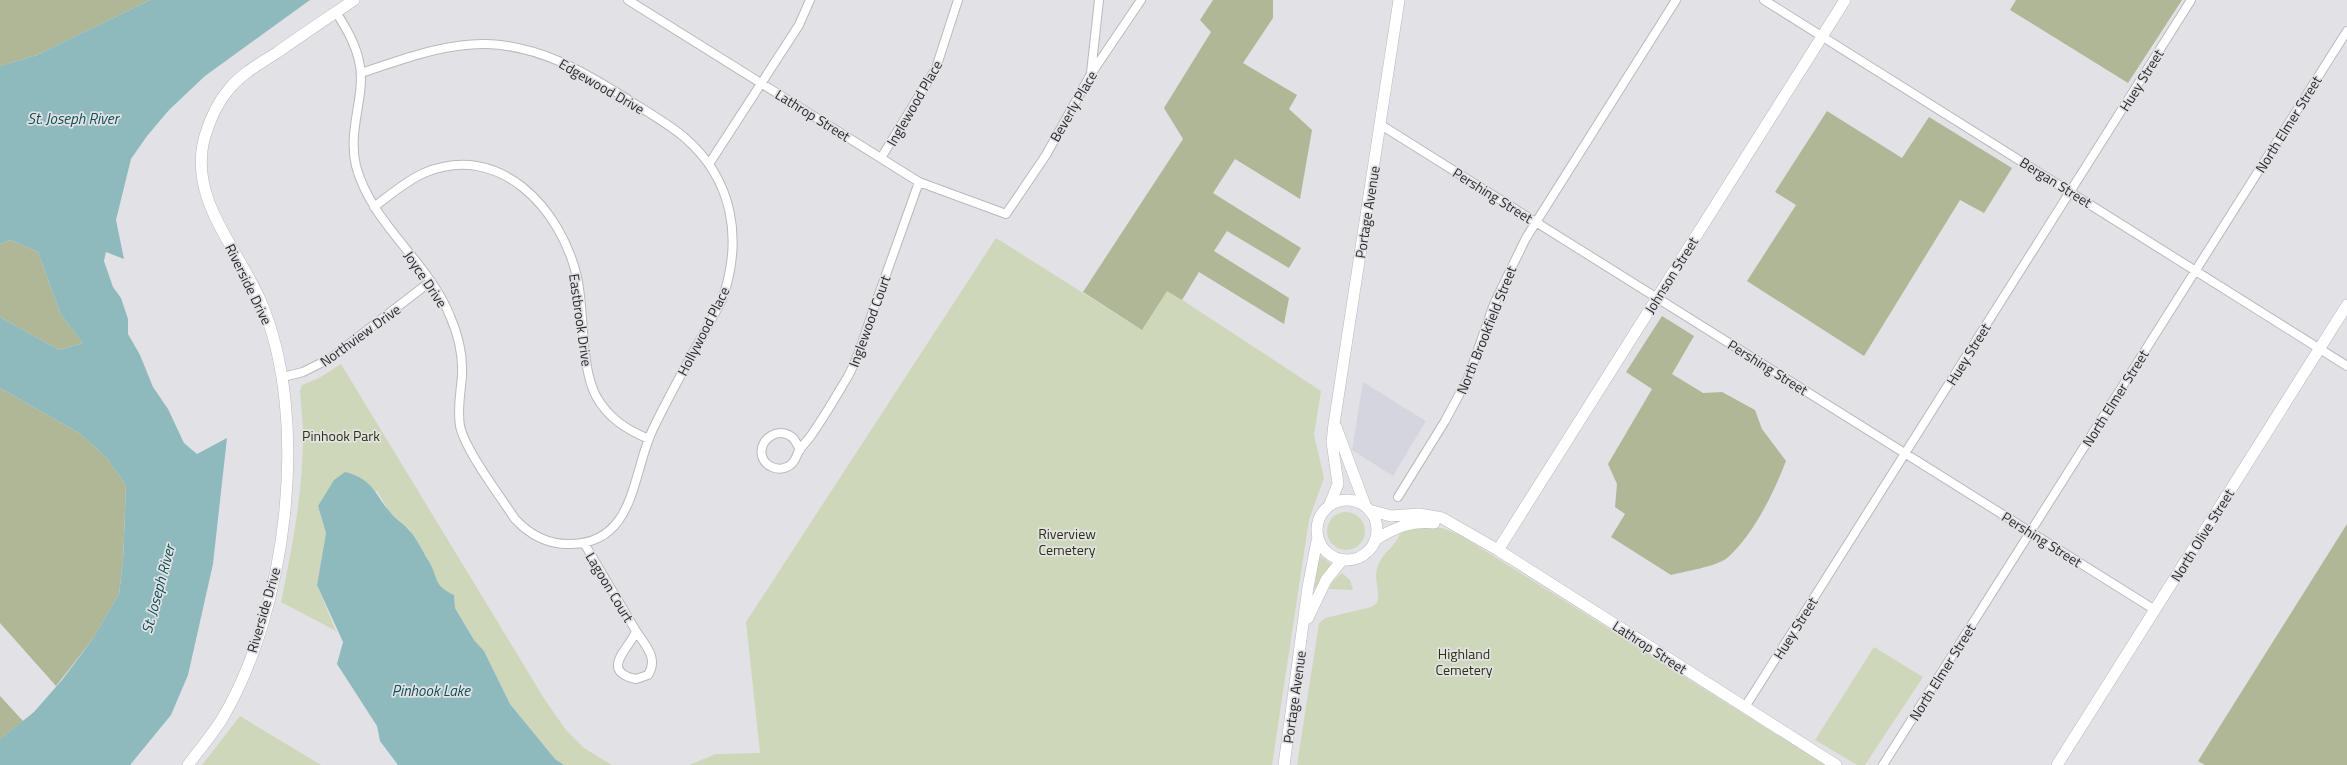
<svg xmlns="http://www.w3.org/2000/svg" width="2347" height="765" font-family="'Titillium Web',sans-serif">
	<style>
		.built { fill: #d5d5e0 }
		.green { fill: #cfd7ba }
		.forest { fill: #afb796 }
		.water { fill: #8fbabd }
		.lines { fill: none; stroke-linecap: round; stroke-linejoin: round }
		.street-casing { stroke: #b9b9bd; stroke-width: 10 }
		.secondary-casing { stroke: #b9b9bd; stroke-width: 12 }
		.street { stroke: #fff; stroke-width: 8 }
		.secondary { stroke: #fff; stroke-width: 11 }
		.labels { text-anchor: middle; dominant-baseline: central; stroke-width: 3.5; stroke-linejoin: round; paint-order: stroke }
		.street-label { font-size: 14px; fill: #2a2a2c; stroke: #e2e2e6 }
		.park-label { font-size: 14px; fill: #2c330a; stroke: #e2e2e6 }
		.water-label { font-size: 15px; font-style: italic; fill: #0e4e51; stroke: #e2e2e6 }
	</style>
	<rect width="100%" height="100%" fill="#e2e2e6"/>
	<!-- built -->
	<path class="built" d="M 1363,382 L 1426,421 L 1393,476 L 1352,450 Z"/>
	<!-- green -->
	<path class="green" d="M 996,238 L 1142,330 L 1167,290 L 1321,391 L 1314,435 L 1324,478 L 1309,520 L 1272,765 L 689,765 L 716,754 L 760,753 L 746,622 Z
		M 341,364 L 545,700 L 566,730 L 584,748 L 612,765 L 564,765 L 555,759 L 510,704 L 484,651 L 474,640 L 455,608 L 454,595 L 442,590 L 433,574 L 432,567 L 409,529 L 390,513 L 377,491 L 318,506 L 326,533 L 317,585 L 336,631 L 281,602 C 292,549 303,492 303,437 C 303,422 301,406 300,391 L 302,385 L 319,378 Z
		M1327 531a19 19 0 1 1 38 0a19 19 0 1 1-38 0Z
		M 1423,525 L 1442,528 L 1460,535 L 1825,765 L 1297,765 L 1319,623 L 1325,618 L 1371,607 L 1377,603 C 1381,588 1371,579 1380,561 C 1385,551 1400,542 1400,531 Z
		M 1319,557 L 1322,557 L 1332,565 L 1314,590 Z
		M 1342,573 L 1350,580 L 1353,590 L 1329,589 L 1333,581 Z
		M 1874,647 L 1923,677 L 1865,765 L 1857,765 L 1815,740 Z
		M 240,716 L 321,765 L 202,765 Z"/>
	<!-- forest -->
	<path class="forest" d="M 0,0 L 150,0 L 37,55 L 0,66 Z
		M 1213,0 L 1273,0 L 1273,18 L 1243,63 L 1297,95 L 1289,109 L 1312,130 L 1300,199 L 1235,159 L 1213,193 L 1301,248 L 1289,268 L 1227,231 L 1214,251 L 1289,298 L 1284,324 L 1199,272 L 1182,300 L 1167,291 L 1142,330 L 1083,292 L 1183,139 L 1164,108 L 1211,32 L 1200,20 Z
		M 2016,0 L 2182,0 L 2128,83 L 2010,10 Z
		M 1827,111 L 1902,158 L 1929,117 L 2012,168 L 1984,213 L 1960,200 L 1864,356 L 1747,281 L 1796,205 L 1775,192 Z
		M 11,240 L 38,252 L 61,315 L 83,343 L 59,350 L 0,317 L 0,244 Z
		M 1662,316 L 1694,336 L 1672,374 L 1703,393 L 1722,392 L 1755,410 L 1762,429 L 1786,461 C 1774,492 1753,536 1727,558 C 1715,567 1686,571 1671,575 L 1611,537 L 1625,514 L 1615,507 L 1617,484 L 1608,464 L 1652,389 L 1626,372 Z
		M 0,388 L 79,433 L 106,457 L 126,485 L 123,561 L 119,594 L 92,640 L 56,686 L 0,623 Z
		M 2347,524 L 2347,765 L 2205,765 L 2198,761 Z
		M 0,696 L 23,721 L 0,739 Z"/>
	<!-- water -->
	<path class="water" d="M 150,0 L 310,0 L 205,76 L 169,110 L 147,136 L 131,159 L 116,220 L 124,259 L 106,252 L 104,261 L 113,287 L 121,298 L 128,319 L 128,334 L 140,355 L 153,387 L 168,409 L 184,443 L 197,454 L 227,438 L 213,564 L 188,675 L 171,715 L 130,765 L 0,765 L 0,739 L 34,712 L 62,680 L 92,640 L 119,594 L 123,561 L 126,485 L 106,457 L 79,433 L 0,388 L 0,317 L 59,350 L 83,343 L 61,315 L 38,252 L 11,240 L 0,244 L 0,66 L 37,55 Z
		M 345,472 C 373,479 374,493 390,512 C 395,519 403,523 408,529 C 416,537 422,550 428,560 C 439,577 432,585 454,595 L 455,608 L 474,640 L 484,651 L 510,704 L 555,759 L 564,765 L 398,765 L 380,741 L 377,726 L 337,664 L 343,642 L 317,585 L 326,533 L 318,506 L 334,480 Z"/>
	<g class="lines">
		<!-- street casing -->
		<g class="street-casing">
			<path id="street" d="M 628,0 L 919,182 L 1006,214 L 1046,155 L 1091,74 L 1141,0
				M 1764,0 L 2347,366
				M 336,12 C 346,28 355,43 359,61 C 367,94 347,128 356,166 C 372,225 428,261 450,316 C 458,334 463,354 462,375 C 461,391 457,409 460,426 C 465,450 500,496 515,519 C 530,535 548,545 571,544 C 636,543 632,472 653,429 C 674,385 699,343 722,300 C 743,240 734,180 684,137 C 666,122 644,110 624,97 C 581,70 539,46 487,44 C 444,43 401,60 361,73
				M 1091,73 L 1099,0
				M 1381,125 L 2155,610
				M 881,158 L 936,68 L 958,0
				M 709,164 L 799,25 L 810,0
				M 374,207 C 390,195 406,181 424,173 C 500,141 561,209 577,277 C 585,313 580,365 596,396 C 608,418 627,430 649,439
				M 283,377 L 303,372 L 331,358 L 431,281
				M 800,450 C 798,446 796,442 794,439 C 781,425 758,438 762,456 C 765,467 779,472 789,466 C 796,462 796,455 800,449 C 803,445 807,441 810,437 C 823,419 835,398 847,378 C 859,358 865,333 873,311 C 888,268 904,225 919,182
				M 1398,497 L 1445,421 L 1468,378 L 1494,304 L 1526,238 L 1676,0
				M 584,543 L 636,631
				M 636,631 C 645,645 659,658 648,675 L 636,679 C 598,671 631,647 636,631 Z
				M 1745,707 L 2191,0
				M 1883,765 L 2347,31"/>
		</g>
		<!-- secondary casing -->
		<g class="secondary-casing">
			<path id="secondary" d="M 1336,427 L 1365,505
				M1317 530a30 30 0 1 1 60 0a30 30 0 1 1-60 0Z
				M 1330,504 L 1338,484 L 1332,442 L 1334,424 L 1399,0
				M 1369,510 L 1391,516 L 1419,514 L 1442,518 L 1498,550 L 1836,765
				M 1375,540 C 1394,528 1412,520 1434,523
				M 1498,550 L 1845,0
				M 1308,618 L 1326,580 L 1342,560
				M 188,765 C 199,750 212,735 222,719 C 287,610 311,419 261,302 C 238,248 187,198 205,136 C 210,119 218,102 229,89 C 242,73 261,63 278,52 C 303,34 329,17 354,0
				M 1284,765 L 1308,587 L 1317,541
				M 2057,765 L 2347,305"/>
		</g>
		<!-- street -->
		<use href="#street" class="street"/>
		<!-- secondary -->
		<use href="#secondary" class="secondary"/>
	</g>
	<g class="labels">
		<!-- street labels -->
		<g class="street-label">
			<text transform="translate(2141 80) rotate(-58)">Huey Street</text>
			<text transform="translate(602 86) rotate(30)">Edgewood Drive</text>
			<text transform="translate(914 103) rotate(-60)">Inglewood Place</text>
			<text transform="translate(1073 106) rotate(-60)">Beverly Place</text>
			<text transform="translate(813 115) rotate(32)">Lathrop Street</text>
			<text transform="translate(2288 124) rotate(-58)">North Elmer Street</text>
			<text transform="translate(2056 182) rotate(32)">Bergan Street</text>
			<text transform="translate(1493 195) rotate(32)">Pershing Street</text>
			<text transform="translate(1367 212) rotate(-81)">Portage Avenue</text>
			<text transform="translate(1671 275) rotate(-58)">Johnson Street</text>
			<text transform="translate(426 279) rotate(56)">Joyce Drive</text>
			<text transform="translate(249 284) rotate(64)">Riverside Drive</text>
			<text transform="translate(581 320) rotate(82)">Eastbrook Drive</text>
			<text transform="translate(869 321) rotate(-70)">Inglewood Court</text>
			<text transform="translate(1486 330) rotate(-68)">North Brookfield Street</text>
			<text transform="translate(703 331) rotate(-63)">Hollywood Place</text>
			<text transform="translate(360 335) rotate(-36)">Northview Drive</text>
			<text transform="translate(1968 354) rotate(-58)">Huey Street</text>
			<text transform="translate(1768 367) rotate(32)">Pershing Street</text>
			<text transform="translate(2115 398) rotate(-58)">North Elmer Street</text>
			<text transform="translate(2202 535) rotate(-58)">North Olive Street</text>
			<text transform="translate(2042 539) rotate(32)">Pershing Street</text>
			<text transform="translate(610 587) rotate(59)">Lagoon Court</text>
			<text transform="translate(263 610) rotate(-74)">Riverside Drive</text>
			<text transform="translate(1795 628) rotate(-58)">Huey Street</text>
			<text transform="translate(1650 647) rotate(33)">Lathrop Street</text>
			<text transform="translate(1942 672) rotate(-58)">North Elmer Street</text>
			<text transform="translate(1294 697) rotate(-82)">Portage Avenue</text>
		</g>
		<!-- park labels -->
		<g class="park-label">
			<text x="341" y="435">Pinhook Park</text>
			<text x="1067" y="533">Riverview<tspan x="1067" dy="16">Cemetery</tspan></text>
			<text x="1464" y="653">Highland<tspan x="1464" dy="16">Cemetery</tspan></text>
		</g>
		<!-- water labels -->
		<g class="water-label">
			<text x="73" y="118">St. Joseph River</text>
			<text transform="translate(158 589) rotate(-75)">St. Joseph River</text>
			<text x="431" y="690">Pinhook Lake</text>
		</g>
	</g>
</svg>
